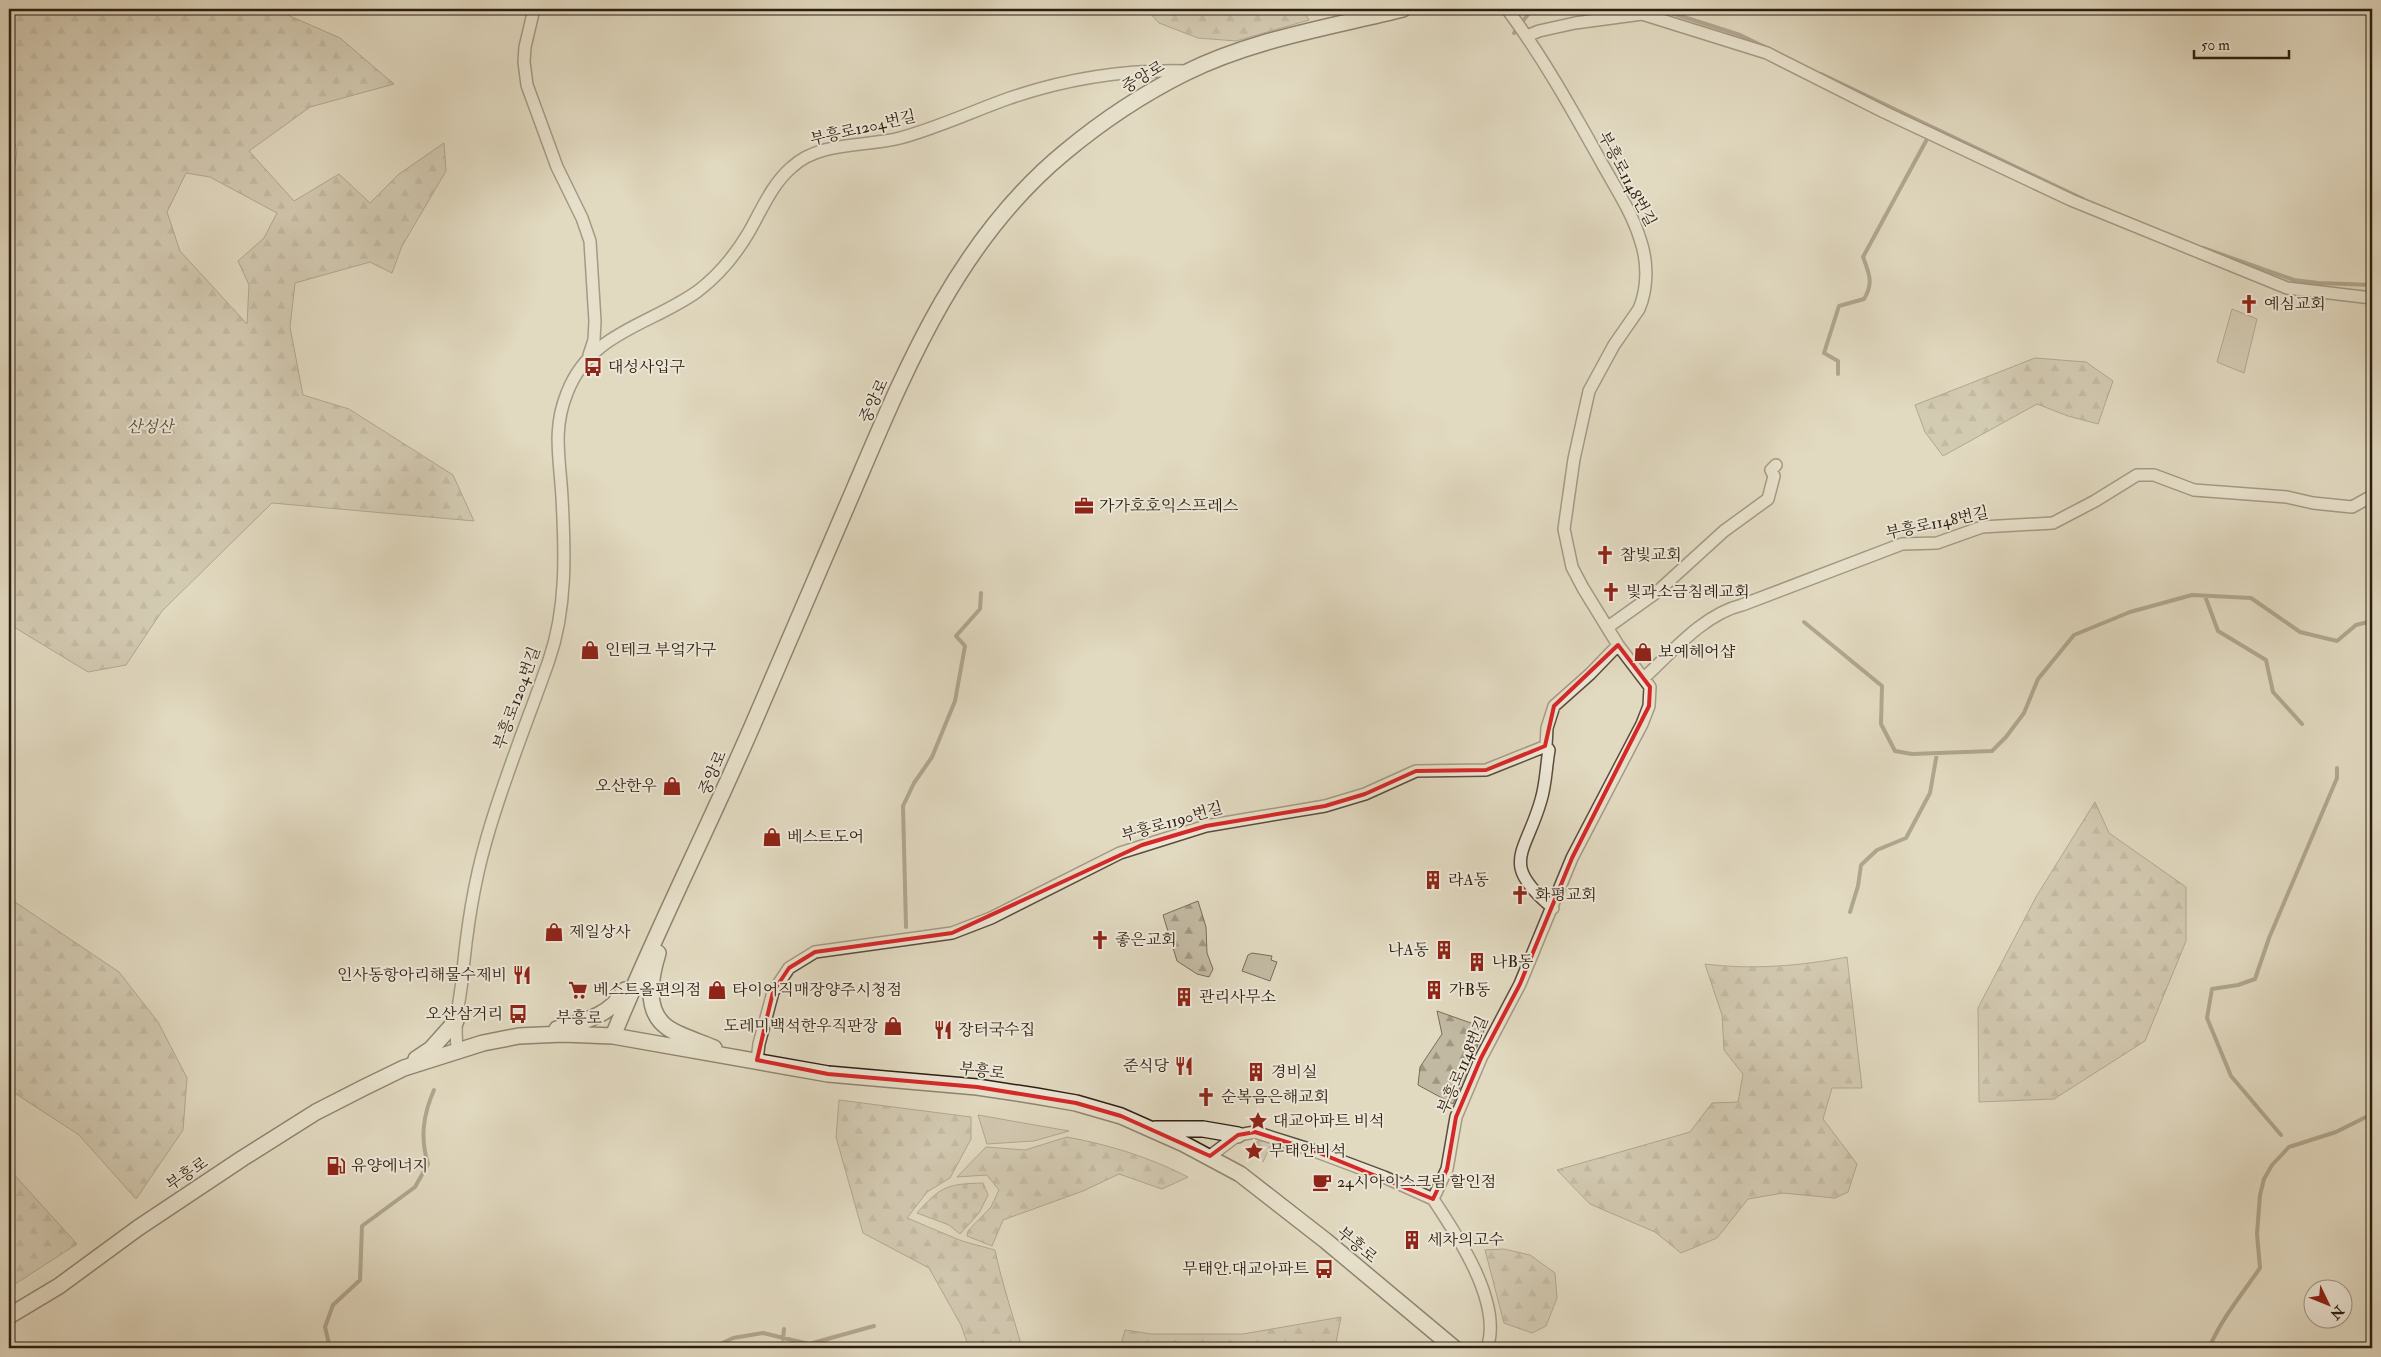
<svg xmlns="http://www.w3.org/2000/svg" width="2381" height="1357" font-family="'IM FELL Double Pica','Noto Serif KR',serif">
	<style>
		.green { fill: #c2b9a2; stroke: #786c59 }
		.forest { fill: url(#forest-firs); stroke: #786c59; fill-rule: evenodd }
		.cemetery { fill: url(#cemetery-stones); stroke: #786c59 }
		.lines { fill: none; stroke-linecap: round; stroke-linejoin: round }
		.stream { stroke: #746856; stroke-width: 4 }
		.street-casing { stroke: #5a4d3c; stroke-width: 14 }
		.secondary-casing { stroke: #2d1e10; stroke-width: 18 }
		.street { stroke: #ece6d6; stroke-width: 11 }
		.secondary { stroke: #ece6d6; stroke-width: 15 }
		.marked { fill: none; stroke: #d62828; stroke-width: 4; stroke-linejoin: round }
		.labels { text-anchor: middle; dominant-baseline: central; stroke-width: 4; stroke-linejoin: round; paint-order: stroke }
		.street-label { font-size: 16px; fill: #2d1e10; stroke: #ece6d6 }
		.poi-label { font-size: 16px; fill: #2d1e10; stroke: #ece6d6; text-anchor: start }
		.park-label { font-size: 16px; font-style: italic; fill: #5a4c3c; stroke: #ece6d6 }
	</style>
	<defs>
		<pattern id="forest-firs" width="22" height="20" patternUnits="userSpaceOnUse" patternTransform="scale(1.25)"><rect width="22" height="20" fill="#c2b9a2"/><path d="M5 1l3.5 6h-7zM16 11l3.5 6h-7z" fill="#9e9683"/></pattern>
		<pattern id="cemetery-stones" width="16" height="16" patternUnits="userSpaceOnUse" patternTransform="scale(1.25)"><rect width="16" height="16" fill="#c2b9a2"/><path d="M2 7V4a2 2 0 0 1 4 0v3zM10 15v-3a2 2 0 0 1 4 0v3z" fill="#9e9683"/></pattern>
	</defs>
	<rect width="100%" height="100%" fill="#e1d9c0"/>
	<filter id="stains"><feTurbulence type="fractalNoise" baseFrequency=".004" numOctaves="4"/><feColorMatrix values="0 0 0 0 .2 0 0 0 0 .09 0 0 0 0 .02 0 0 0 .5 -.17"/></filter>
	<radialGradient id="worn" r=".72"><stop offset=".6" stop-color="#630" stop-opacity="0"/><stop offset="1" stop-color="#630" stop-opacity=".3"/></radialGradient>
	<!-- green -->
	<path class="green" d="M 2232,309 L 2257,319 L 2244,373 L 2217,362 Z
		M 1252,953 L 1272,956 L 1271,960 L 1277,962 L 1270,981 L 1242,971 L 1248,955 Z
		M 978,1115 L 1069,1131 L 1034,1141 L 987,1144 Z"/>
	<!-- forest -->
	<path class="forest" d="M 9,9 L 274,9 L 340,38 L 394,84 L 310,107 L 249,151 L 294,201 L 339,174 L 370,203 L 399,174 L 444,143 L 446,171 L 402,246 L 392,273 L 370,262 L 295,283 L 290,327 L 303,395 L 349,409 L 453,475 L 474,521 L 272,503 L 162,611 L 126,665 L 88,672 L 9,624 L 9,207 L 17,151 L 9,125 ZM 186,173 L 210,177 L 277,213 L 264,238 L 238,261 L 249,285 L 247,324 L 180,251 L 167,212 Z
		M 1146,9 L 1302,9 L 1309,20 L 1236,41 L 1198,38 L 1159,23 Z
		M 2035,358 L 2086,362 L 2113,381 L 2098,424 L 2068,416 L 2037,404 L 1943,456 L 1925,432 L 1915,405 Z
		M 2095,802 L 2109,833 L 2186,887 L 2186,941 L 2145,1041 L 2054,1099 L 1979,1102 L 1978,1008 L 2036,897 Z
		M 9,898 L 119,972 L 158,1022 L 187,1078 L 183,1130 L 136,1199 L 79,1135 L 13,1092 L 9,1093 Z
		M 1198,901 L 1206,927 L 1207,953 L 1213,969 L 1209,977 L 1197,974 L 1177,961 L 1163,915 Z
		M 1847,957 L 1862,1088 L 1832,1088 L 1823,1119 L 1857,1164 L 1848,1192 L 1835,1198 L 1783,1193 L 1748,1199 L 1717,1238 L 1681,1253 L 1655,1232 L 1590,1204 L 1557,1170 L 1690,1132 L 1712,1103 L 1738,1102 L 1743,1074 L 1724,1050 L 1722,1015 L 1705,964 C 1752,970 1800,966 1847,957 Z
		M 1437,1011 L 1485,1028 L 1453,1104 L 1418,1085 L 1420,1067 L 1442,1034 Z
		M 839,1100 L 971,1117 L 971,1139 L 950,1178 L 927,1192 L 907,1218 L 962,1241 L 995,1250 C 1002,1284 1013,1315 1022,1348 L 969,1348 L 961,1325 L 929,1268 L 863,1233 L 836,1137 Z
		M 1067,1137 C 1110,1145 1149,1157 1188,1177 L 1162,1189 L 1119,1174 L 1083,1191 L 1003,1220 L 992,1246 L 967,1236 L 968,1231 L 991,1207 L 999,1190 L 987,1175 L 957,1177 L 986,1147 L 1025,1150 Z
		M 1258,1141 L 1272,1142 L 1263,1162 L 1247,1153 L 1250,1147 Z
		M 9,1169 L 77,1244 L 9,1288 Z
		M 1504,1249 L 1530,1255 L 1555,1273 L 1557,1298 L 1546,1326 L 1532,1333 L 1504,1323 L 1485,1250 Z
		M 1341,1317 L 1335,1348 L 1120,1348 L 1125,1330 L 1152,1334 L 1243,1334 Z"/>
	<!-- cemetery -->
	<path class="cemetery" d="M 983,1183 L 988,1195 L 979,1213 L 960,1234 L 949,1225 L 917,1213 C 941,1186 947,1184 983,1183 Z"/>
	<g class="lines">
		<!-- stream -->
		<path class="stream" d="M 1549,9 L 1584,9
			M 1659,9 L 1740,35 L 1765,47
			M 1514,33 L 1532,9
			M 1821,74 L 2083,199
			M 2203,248 L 2294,280 L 2318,283 L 2372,285
			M 1838,374 L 1838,361 L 1824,353 L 1839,306 L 1864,299 C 1874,283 1869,273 1863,257 L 1926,141
			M 2205,596 L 2218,631 L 2266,660 L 2273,692 L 2302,724
			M 1804,622 L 1882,686 L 1881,724 L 1895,751 L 1912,754 L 1992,751 L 2006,737 L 2024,713 L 2038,679 L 2074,635 L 2130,612 L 2192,595 L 2251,598 L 2300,632 L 2337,641 L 2356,625 L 2372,621
			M 1850,912 L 1858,886 L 1861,865 L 1877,850 L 1906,838 L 1930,793 L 1937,753
			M 906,927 L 903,806 L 914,783 L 932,757 L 955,701 L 965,646 L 956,636 L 980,609 L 981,593
			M 2281,1135 L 2231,1076 L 2207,1018 L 2212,989 L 2238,985 L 2255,979 L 2269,938 L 2337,778 L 2337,768
			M 783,1339 L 784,1329
			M 330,1348 L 325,1327 L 333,1305 L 360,1280 L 362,1226 L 415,1187 L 428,1164 C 420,1138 423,1115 434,1090
			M 712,1348 L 733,1338 L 763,1333 L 809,1344 L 874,1326
			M 2209,1348 C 2222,1318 2242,1294 2260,1268 L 2257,1234 L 2260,1195 L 2264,1179 L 2272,1165 L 2289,1147 L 2336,1132 L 2372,1114"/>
		<!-- street casing -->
		<g class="street-casing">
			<path id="street" d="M 534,9 L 525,47 L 524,62 L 527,85 L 557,167 L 582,218 L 590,241 L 595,321 L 594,340 L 589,355
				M 1527,36 L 1539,31 L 1575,23 L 1642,14 L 1767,53 L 1884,112 L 2071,200 L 2287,288 L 2372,298
				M 1608,627 L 1657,592 L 1724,531 L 1768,499 L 1774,476 L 1771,470 L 1776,465
				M 1644,678 C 1672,652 1704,614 1742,605 L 1902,544 L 1937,543 L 1982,527 L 2053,523 L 2095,501 L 2137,475 L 2154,475 L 2194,490 L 2287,497 L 2313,503 L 2352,507 L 2372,496
				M 1546,746 L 1549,750 C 1546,767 1546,784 1541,800 C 1526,854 1498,863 1553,908
				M 1546,746 L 1547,728 L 1554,706 L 1590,674 L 1618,645
				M 458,1052 C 453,1028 459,1005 462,981 C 466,935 473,886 486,841 C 503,780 528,720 549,660 C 567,608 565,552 562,498 C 560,459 552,430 567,393 C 590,332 651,325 698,291 C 719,275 736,254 749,232 C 762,209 772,184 792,167 C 820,141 865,147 900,138 C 937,128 971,112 1007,99 C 1064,79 1128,69 1189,71
				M 757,1060 L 759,1044 L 773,992 L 789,968 L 815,952 L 952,933 L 991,918 L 1120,853 L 1206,826 L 1325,806 L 1365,794 L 1416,771 L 1486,770 L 1546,746
				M 1210,1156 L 1238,1135 L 1255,1132 L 1312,1150 L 1384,1177 L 1433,1199
				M 1433,1199 L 1447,1169 L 1456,1117 L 1481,1058 L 1520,984 L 1572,858 L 1642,724 L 1649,706 L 1650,687 L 1618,645 L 1583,588 L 1572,567 L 1564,529 L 1574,459 L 1589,391 L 1614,345 L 1639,309 C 1648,288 1648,261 1640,239 C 1631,210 1613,184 1599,158 C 1570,106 1542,56 1507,9
				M 1433,1199 C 1457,1235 1503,1303 1487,1348"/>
		</g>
		<!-- secondary casing -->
		<g class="secondary-casing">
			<path id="secondary" d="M 658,953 C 651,976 643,1011 668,1028 C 680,1036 700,1042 714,1048
				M 557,1029 C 585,1021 610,1016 625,990
				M 613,1036 C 657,928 711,823 757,715 C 790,639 822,563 855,487 C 907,365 959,239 1065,152 C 1101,122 1143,94 1185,73 C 1253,39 1331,27 1403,9
				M 416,1059 L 431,1049 L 456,1021
				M 1155,1129 L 1203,1129 L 1238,1135
				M 9,1316 L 59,1286 L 138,1228 L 243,1158 L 316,1112 L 365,1087 L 404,1068 L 483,1043 L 519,1036 L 563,1034 L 613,1036 L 828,1074 L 977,1087 L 1036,1096 L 1076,1103 L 1121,1116 L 1184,1144 L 1240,1174 L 1326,1241 L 1454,1348"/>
		</g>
		<!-- street -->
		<use href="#street" class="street"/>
		<!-- secondary -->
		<use href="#secondary" class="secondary"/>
	</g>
	<!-- marked area -->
	<path d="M0 0H2381V1357H0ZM 1618,645 L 1650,687 L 1649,706 L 1572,858 L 1520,984 L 1481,1058 L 1456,1117 L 1447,1169 L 1433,1199 L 1312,1150 L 1255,1132 L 1238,1135 L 1210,1156 L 1121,1116 L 1076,1103 L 977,1087 L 828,1074 L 757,1060 L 773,992 L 789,968 L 815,952 L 952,933 L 1142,845 L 1206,826 L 1325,806 L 1365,794 L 1416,771 L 1486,770 L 1545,746 L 1554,706 Z" fill="#e1d9c0" fill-opacity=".55" fill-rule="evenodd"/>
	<path class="marked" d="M 1618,645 L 1650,687 L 1649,706 L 1572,858 L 1520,984 L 1481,1058 L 1456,1117 L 1447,1169 L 1433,1199 L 1312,1150 L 1255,1132 L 1238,1135 L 1210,1156 L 1121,1116 L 1076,1103 L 977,1087 L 828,1074 L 757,1060 L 773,992 L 789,968 L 815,952 L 952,933 L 1142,845 L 1206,826 L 1325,806 L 1365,794 L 1416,771 L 1486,770 L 1545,746 L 1554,706 Z"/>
	<!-- icons -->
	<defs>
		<g id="church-bare" transform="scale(1.5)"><path d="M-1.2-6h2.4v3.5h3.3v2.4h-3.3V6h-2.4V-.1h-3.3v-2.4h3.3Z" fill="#8f2418" stroke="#ece6d6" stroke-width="2.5" paint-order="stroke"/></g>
		<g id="bus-bare" transform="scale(1.5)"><path d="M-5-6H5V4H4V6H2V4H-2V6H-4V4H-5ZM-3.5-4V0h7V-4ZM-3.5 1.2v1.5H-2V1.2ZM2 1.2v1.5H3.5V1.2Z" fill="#8f2418" stroke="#ece6d6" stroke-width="2.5" paint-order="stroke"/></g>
		<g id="office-bare" transform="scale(1.5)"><path d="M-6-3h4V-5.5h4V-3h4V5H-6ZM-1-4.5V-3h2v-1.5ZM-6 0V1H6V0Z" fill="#8f2418" stroke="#ece6d6" stroke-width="2.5" paint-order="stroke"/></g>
		<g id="shop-bare" transform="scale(1.5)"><path d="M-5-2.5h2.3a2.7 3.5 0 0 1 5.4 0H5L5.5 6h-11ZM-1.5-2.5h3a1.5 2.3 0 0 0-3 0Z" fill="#8f2418" stroke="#ece6d6" stroke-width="2.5" paint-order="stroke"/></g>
		<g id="building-bare" transform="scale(1.5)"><path d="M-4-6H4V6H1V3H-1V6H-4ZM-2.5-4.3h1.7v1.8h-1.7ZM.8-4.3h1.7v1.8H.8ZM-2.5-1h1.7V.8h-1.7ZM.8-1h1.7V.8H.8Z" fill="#8f2418" stroke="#ece6d6" stroke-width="2.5" paint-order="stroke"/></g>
		<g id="restaurant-bare" transform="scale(1.5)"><path d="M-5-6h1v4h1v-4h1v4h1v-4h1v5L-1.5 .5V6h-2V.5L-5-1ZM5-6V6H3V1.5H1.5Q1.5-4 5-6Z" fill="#8f2418" stroke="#ece6d6" stroke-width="2.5" paint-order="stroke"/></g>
		<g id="supermarket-bare" transform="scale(1.5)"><path d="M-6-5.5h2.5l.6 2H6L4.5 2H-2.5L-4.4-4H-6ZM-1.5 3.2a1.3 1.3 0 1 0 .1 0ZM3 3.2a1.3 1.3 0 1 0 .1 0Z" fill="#8f2418" stroke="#ece6d6" stroke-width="2.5" paint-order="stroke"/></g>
		<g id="sight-bare" transform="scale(1.5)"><path d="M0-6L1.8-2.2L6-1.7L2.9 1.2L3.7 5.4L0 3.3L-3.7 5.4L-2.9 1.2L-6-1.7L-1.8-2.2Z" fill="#8f2418" stroke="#ece6d6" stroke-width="2.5" paint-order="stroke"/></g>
		<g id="fuel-bare" transform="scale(1.5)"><path d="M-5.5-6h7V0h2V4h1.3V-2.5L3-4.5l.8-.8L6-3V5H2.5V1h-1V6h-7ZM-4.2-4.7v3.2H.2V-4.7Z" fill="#8f2418" stroke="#ece6d6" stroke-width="2.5" paint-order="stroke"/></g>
		<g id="cafe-bare" transform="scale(1.5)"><path d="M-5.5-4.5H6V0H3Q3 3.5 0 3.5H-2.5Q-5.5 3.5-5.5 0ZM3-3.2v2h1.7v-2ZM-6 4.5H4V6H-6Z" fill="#8f2418" stroke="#ece6d6" stroke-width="2.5" paint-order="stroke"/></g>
	</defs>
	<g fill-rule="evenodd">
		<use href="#church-bare" x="2249" y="304"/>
		<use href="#bus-bare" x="593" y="367"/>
		<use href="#office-bare" x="1084" y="506"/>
		<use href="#church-bare" x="1605" y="555"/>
		<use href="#church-bare" x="1611" y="592"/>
		<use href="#shop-bare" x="590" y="650"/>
		<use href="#shop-bare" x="1643" y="652"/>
		<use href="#shop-bare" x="672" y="786"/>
		<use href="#shop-bare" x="772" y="837"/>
		<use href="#building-bare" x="1433" y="880"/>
		<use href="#church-bare" x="1520" y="895"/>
		<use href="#shop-bare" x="554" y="932"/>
		<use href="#church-bare" x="1100" y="940"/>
		<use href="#building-bare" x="1444" y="950"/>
		<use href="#building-bare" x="1477" y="962"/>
		<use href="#restaurant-bare" x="522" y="975"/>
		<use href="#supermarket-bare" x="578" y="990"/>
		<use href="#shop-bare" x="717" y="990"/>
		<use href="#building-bare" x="1434" y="990"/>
		<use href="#building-bare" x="1184" y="997"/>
		<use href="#bus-bare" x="518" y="1014"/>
		<use href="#shop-bare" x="893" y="1026"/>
		<use href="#restaurant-bare" x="943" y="1030"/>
		<use href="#restaurant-bare" x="1184" y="1066"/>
		<use href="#building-bare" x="1256" y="1072"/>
		<use href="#church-bare" x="1206" y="1097"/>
		<use href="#sight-bare" x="1258" y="1121"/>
		<use href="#sight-bare" x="1254" y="1151"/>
		<use href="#fuel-bare" x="336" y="1166"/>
		<use href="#cafe-bare" x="1322" y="1182"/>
		<use href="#building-bare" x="1412" y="1240"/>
		<use href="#bus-bare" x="1324" y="1269"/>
	</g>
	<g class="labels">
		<!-- street labels -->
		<g class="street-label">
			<text transform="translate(1143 77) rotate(-31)">중앙로</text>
			<text transform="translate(863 128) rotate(-13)">부흥로1204번길</text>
			<text transform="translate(1627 179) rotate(62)">부흥로1148번길</text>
			<text transform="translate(874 401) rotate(-65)">중앙로</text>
			<text transform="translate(1937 523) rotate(-12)">부흥로1148번길</text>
			<text transform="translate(517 698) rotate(-70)">부흥로1204번길</text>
			<text transform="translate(713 773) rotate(-67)">중앙로</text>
			<text transform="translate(1172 822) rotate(-16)">부흥로1190번길</text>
			<text transform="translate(579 1018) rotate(1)">부흥로</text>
			<text transform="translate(1463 1065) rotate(-67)">부흥로1148번길</text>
			<text transform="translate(982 1071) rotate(7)">부흥로</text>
			<text transform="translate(187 1174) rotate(-34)">부흥로</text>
			<text transform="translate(1357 1245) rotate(40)">부흥로</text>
		</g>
		<!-- poi labels -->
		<g class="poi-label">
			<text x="2264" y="304">예심교회</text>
			<text x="608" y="367">대성사입구</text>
			<text x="1099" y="506">가가호호익스프레스</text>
			<text x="1620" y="555">참빛교회</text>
			<text x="1626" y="592">빛과소금침례교회</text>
			<text x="605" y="650">인테크 부엌가구</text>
			<text x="1658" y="652">보예헤어샵</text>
			<text x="657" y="786" text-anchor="end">오산한우</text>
			<text x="787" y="837">베스트도어</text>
			<text x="1448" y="880">라A동</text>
			<text x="1535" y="895">화평교회</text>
			<text x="569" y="932">제일상사</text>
			<text x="1115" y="940">좋은교회</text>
			<text x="1429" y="950" text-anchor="end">나A동</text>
			<text x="1492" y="962">나B동</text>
			<text x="507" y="975" text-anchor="end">인사동항아리해물수제비</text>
			<text x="593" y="990">베스트올편의점</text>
			<text x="732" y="990">타이어직매장양주시청점</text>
			<text x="1449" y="990">가B동</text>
			<text x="1199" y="997">관리사무소</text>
			<text x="503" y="1014" text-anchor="end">오산삼거리</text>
			<text x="878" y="1026" text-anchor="end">도레미백석한우직판장</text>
			<text x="958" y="1030">장터국수집</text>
			<text x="1169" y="1066" text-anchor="end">준식당</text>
			<text x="1271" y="1072">경비실</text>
			<text x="1221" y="1097">순복음은해교회</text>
			<text x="1273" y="1121">대교아파트 비석</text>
			<text x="1269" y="1151">무태안비석</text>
			<text x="351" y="1166">유양에너지</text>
			<text x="1337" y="1182">24시아이스크림 할인점</text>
			<text x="1427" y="1240">세차의고수</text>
			<text x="1309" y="1269" text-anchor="end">무태안.대교아파트</text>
		</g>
		<!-- park labels -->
		<g class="park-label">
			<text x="150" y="427">산성산</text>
		</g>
	</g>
	<!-- margin -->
	<rect width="2381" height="1357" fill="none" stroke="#e1d9c0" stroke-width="30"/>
	<rect x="10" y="10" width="2361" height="1337" fill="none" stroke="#2d1e10" stroke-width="2.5"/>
	<rect x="15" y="15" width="2351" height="1327" fill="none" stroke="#2d1e10"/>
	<!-- north arrow -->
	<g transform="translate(2328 1304) rotate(133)"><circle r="24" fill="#ece6d6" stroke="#a09687"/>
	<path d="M0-4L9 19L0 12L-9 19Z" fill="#8f2418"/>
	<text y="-8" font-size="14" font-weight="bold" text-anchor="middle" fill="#2d1e10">N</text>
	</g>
	<!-- scale -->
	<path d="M2194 50v8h95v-8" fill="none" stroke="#2d1e10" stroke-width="2.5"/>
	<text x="2201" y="50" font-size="15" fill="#2d1e10" stroke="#ece6d6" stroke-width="4" paint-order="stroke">50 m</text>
	<rect width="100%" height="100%" filter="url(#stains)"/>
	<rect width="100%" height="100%" fill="url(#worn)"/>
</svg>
